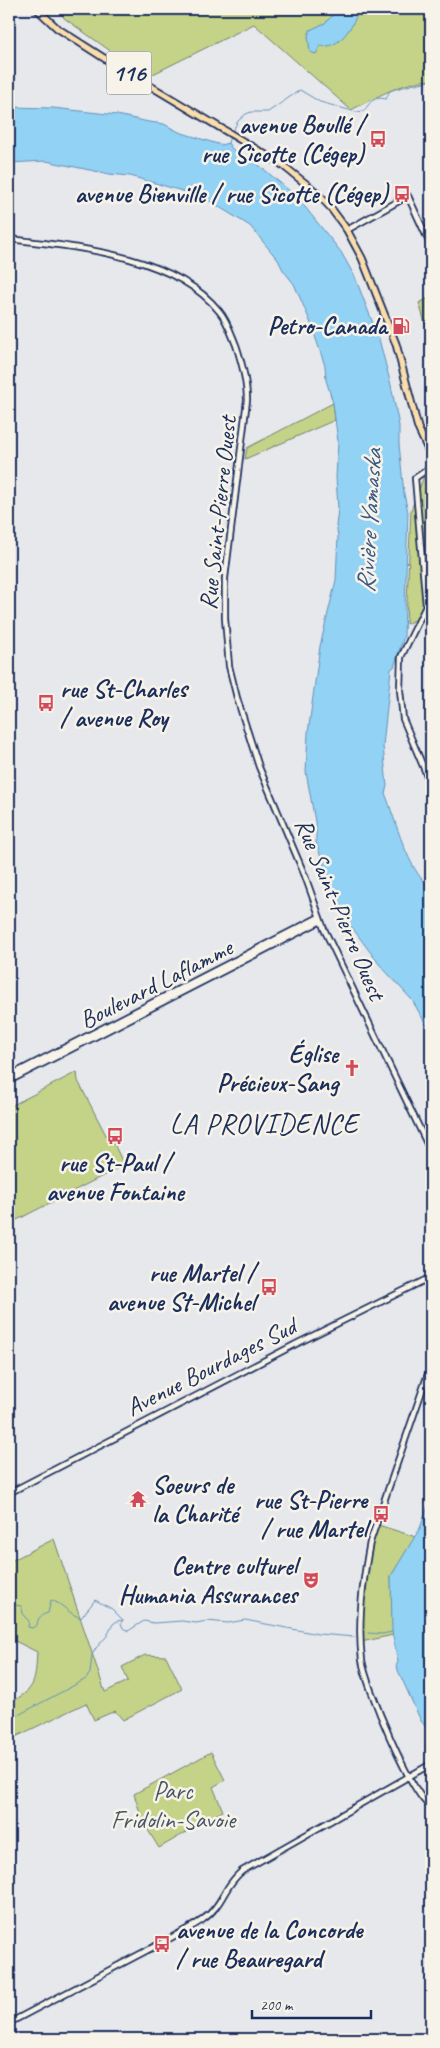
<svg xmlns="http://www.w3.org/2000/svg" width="440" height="2048" font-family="Caveat,sans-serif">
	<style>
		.green { fill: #c4d387; stroke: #708172 }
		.water { fill: #92d2f4; stroke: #6291b8 }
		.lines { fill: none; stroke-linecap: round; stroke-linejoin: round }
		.stream { stroke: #6291b8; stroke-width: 1 }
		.minor-casing { stroke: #1b2f5e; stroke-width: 8 }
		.major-casing { stroke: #1b2f5e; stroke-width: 9 }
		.minor { stroke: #f7f3e8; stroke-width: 4.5 }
		.major { stroke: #faddab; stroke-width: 5.5 }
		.labels { text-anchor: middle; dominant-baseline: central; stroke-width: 5; stroke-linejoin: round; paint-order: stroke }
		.shield { fill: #f7f3e8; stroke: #5d6a87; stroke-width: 1 }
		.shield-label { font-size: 24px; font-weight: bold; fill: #1b2f5e }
		.poi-label { font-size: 25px; font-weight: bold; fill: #1b2f5e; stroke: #f7f3e8; text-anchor: end }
		.street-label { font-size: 25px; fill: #1b2f5e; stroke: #f7f3e8 }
		.park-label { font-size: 25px; fill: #455868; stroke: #f7f3e8 }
		.water-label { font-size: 26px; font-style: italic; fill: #395884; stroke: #f7f3e8 }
		.quarter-label { font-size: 28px; letter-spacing: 1px; fill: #1b2f5e; stroke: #f7f3e8 }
	</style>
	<rect width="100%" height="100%" fill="#e7e8ec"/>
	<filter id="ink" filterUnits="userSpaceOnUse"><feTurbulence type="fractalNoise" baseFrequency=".02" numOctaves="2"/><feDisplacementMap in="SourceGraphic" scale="10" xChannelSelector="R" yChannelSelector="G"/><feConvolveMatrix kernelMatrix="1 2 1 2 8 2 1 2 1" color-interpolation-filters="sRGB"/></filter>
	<g filter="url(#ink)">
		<!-- green -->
		<path class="green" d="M 59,9 L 431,9 L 431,80 C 402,82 377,97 351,110 L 254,24 L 147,77 L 64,18 Z
			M 431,297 L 431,343 L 419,303 Z
			M 333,403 L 335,420 L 245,459 L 247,448 Z
			M 426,471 L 431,477 L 431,613 L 406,624 L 411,510 Z
			M 77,1072 L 78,1081 L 107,1137 L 115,1146 L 124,1165 L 9,1224 L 9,1107 Z
			M 375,1524 L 416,1537 L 391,1576 L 393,1635 L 361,1642 L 364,1585 Z
			M 54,1539 L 105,1692 L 128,1681 L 122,1667 L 145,1655 L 166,1656 L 182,1689 L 123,1720 L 115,1711 L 94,1720 L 86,1703 L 9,1740 L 9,1703 C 37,1689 35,1681 37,1652 L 9,1638 L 9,1562 Z
			M 211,1752 L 225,1780 L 213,1787 L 223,1811 L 159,1848 L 143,1822 L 134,1794 Z"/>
		<!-- water -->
		<path class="water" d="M 351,9 L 357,9 L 358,12 C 353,26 339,50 320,46 L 316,54 L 310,52 L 308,36 L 310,30 L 325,23 L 334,14 Z
			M 9,107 L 53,108 L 117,115 L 149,122 L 164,124 L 179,132 L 221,145 L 228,143 L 232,149 L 260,166 L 297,197 L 341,252 L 355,277 L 379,339 L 391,385 L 399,426 L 399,444 L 404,494 L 408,512 L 404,636 L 394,667 L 391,669 L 383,746 L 387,786 L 385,793 C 396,821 407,870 431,888 L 431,1033 L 412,1000 L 379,964 L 345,918 L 333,896 L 331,884 L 316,843 L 316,827 L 306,772 L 308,733 L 320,646 L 336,580 L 338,535 L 336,526 L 338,509 L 336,477 L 338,442 L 333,403 L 326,380 L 325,366 L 310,321 L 294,284 L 283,270 L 278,260 L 250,226 L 203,197 L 130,176 L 109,174 L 46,161 L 9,163 Z
			M 431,1498 L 431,1734 L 421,1721 L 396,1666 L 398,1662 L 392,1632 L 391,1576 L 420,1528 Z"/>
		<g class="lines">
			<!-- stream -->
			<path class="stream" d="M 232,132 L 238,121 L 246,114 L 251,112 L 268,112 L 300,90 L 320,102 L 356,112 L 364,111 C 370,102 374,96 386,99 C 388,96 388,93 390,91 C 393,89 427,81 431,81
				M 228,143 L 230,136
				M 9,1608 L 16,1605 L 21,1606 L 24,1616 L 29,1621 L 28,1627 L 32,1628 L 37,1625 C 38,1617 41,1615 48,1613 L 51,1600 C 63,1604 69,1614 81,1618 L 95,1600 L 112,1609 L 123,1620 L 121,1623 L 123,1628 L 128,1631 L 144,1621 L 154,1623 L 182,1621 L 196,1623 L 207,1621 L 228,1623 L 245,1620 L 318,1634 L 355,1637
				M 368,1633 L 382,1634 L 392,1632
				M 9,1720 L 86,1679 L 90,1673 L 92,1655 L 96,1648 L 107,1636 L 113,1624 L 117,1621 L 123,1620"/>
			<!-- minor casing -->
			<g class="minor-casing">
				<path id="minor" d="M 347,230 L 408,196 L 431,246
					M 9,239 C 76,247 174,255 219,311 C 227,320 231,333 236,345 C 242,363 247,381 247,400 L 225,578 L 225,618 L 229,666 L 237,698 L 259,767 L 305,876 L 324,929 L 431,1152
					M 431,467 L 415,478 L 426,606 L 401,657 L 400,690 L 403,719 L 431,785
					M 9,1076 L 319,917
					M 9,1081 L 321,921
					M 431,1365 L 370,1542 C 363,1579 357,1622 362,1660 C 366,1686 410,1793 431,1807
					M 9,1493 L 296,1344 L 431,1277
					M 9,2023 L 180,1933 C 192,1926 206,1920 215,1908 C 226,1894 226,1885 242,1871 L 431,1764"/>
			</g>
			<!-- major casing -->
			<g class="major-casing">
				<path id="major" d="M 37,9 L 57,28 L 107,60 L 281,164 L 315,191 L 330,207 L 347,230 L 362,258 L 396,344 L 418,428 L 431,456"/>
			</g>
			<!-- minor -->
			<use href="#minor" class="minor"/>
			<!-- major -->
			<use href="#major" class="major"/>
		</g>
	</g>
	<!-- icons -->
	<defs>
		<g id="bus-bare" transform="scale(1.35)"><path d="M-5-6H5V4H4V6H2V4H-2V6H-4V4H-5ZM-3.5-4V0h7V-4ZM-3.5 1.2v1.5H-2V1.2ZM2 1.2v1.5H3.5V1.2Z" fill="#d1495b" stroke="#f7f3e8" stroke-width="2.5" paint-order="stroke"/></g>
		<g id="fuel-bare" transform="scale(1.35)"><path d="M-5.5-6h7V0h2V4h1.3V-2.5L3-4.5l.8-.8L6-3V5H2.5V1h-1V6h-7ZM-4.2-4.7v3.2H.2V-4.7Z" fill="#d1495b" stroke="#f7f3e8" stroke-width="2.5" paint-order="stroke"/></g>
		<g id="church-bare" transform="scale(1.35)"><path d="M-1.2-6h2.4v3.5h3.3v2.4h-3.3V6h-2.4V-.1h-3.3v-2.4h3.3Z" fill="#d1495b" stroke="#f7f3e8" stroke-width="2.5" paint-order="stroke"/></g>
		<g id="temple-bare" transform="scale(1.35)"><path d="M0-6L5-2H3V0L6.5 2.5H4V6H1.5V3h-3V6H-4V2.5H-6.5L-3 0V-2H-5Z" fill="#d1495b" stroke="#f7f3e8" stroke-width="2.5" paint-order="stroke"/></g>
		<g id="theatre-bare" transform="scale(1.35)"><path d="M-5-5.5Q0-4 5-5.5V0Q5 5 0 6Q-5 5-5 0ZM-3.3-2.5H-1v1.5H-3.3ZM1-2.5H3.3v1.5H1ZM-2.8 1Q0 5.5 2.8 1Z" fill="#d1495b" stroke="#f7f3e8" stroke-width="2.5" paint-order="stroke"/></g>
	</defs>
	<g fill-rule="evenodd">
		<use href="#bus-bare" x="378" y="139"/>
		<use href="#bus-bare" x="402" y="194"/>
		<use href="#fuel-bare" x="401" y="326"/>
		<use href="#bus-bare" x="46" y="703"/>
		<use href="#church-bare" x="352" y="1068"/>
		<use href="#bus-bare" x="115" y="1136"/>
		<use href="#bus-bare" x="269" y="1287"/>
		<use href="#temple-bare" x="138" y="1499"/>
		<use href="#bus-bare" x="381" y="1514"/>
		<use href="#theatre-bare" x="311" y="1580"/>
		<use href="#bus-bare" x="162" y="1944"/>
	</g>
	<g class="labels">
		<!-- shield labels -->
		<rect class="shield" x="106.5" y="51.5" width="45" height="43" rx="4"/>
		<g class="shield-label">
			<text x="129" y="73">116</text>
		</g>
		<!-- poi labels -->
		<g class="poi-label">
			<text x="364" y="125">avenue Boullé /<tspan x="364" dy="29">rue Sicotte (Cégep)</tspan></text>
			<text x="388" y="194">avenue Bienville / rue Sicotte (Cégep)</text>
			<text x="387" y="326">Petro-Canada</text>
			<text x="60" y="689" text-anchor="start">rue St-Charles<tspan x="60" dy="29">/ avenue Roy</tspan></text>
			<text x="338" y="1054">Église<tspan x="338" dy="29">Précieux-Sang</tspan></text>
			<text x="115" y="1163" text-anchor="middle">rue St-Paul /<tspan x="115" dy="29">avenue Fontaine</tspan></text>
			<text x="255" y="1273">rue Martel /<tspan x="255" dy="29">avenue St-Michel</tspan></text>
			<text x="152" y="1485" text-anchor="start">Soeurs de<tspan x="152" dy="29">la Charité</tspan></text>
			<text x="367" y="1500">rue St-Pierre<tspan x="367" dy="29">/ rue Martel</tspan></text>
			<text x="297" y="1566">Centre culturel<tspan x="297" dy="29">Humania Assurances</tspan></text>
			<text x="176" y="1930" text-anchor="start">avenue de la Concorde<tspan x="176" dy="29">/ rue Beauregard</tspan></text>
		</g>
		<!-- street labels -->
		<g class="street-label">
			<text transform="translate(218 513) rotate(-84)">Rue Saint-Pierre Ouest</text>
			<text transform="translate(340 909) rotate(67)">Rue Saint-Pierre Ouest</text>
			<text transform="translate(156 984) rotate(-27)">Boulevard Laflamme</text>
			<text transform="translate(211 1367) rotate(-27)">Avenue Bourdages Sud</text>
		</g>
		<!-- park labels -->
		<g class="park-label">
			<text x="173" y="1791">Parc<tspan x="173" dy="29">Fridolin-Savoie</tspan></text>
		</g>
		<!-- water labels -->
		<g class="water-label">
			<text transform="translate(369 521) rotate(-87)">Rivière Yamaska</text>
		</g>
		<!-- quarter labels -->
		<g class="quarter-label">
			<text x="264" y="1123">LA PROVIDENCE</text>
		</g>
	</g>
	<!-- margin -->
	<rect width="440" height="2048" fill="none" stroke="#f7f3e8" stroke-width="30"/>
	<rect x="15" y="15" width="410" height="2018" fill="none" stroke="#1b2f5e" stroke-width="2" filter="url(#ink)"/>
	<!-- scale -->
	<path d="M252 2010v8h119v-8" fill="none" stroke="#1b2f5e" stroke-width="2.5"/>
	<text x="260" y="2010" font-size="15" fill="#1b2f5e" stroke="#f7f3e8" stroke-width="4" paint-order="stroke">200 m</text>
</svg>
